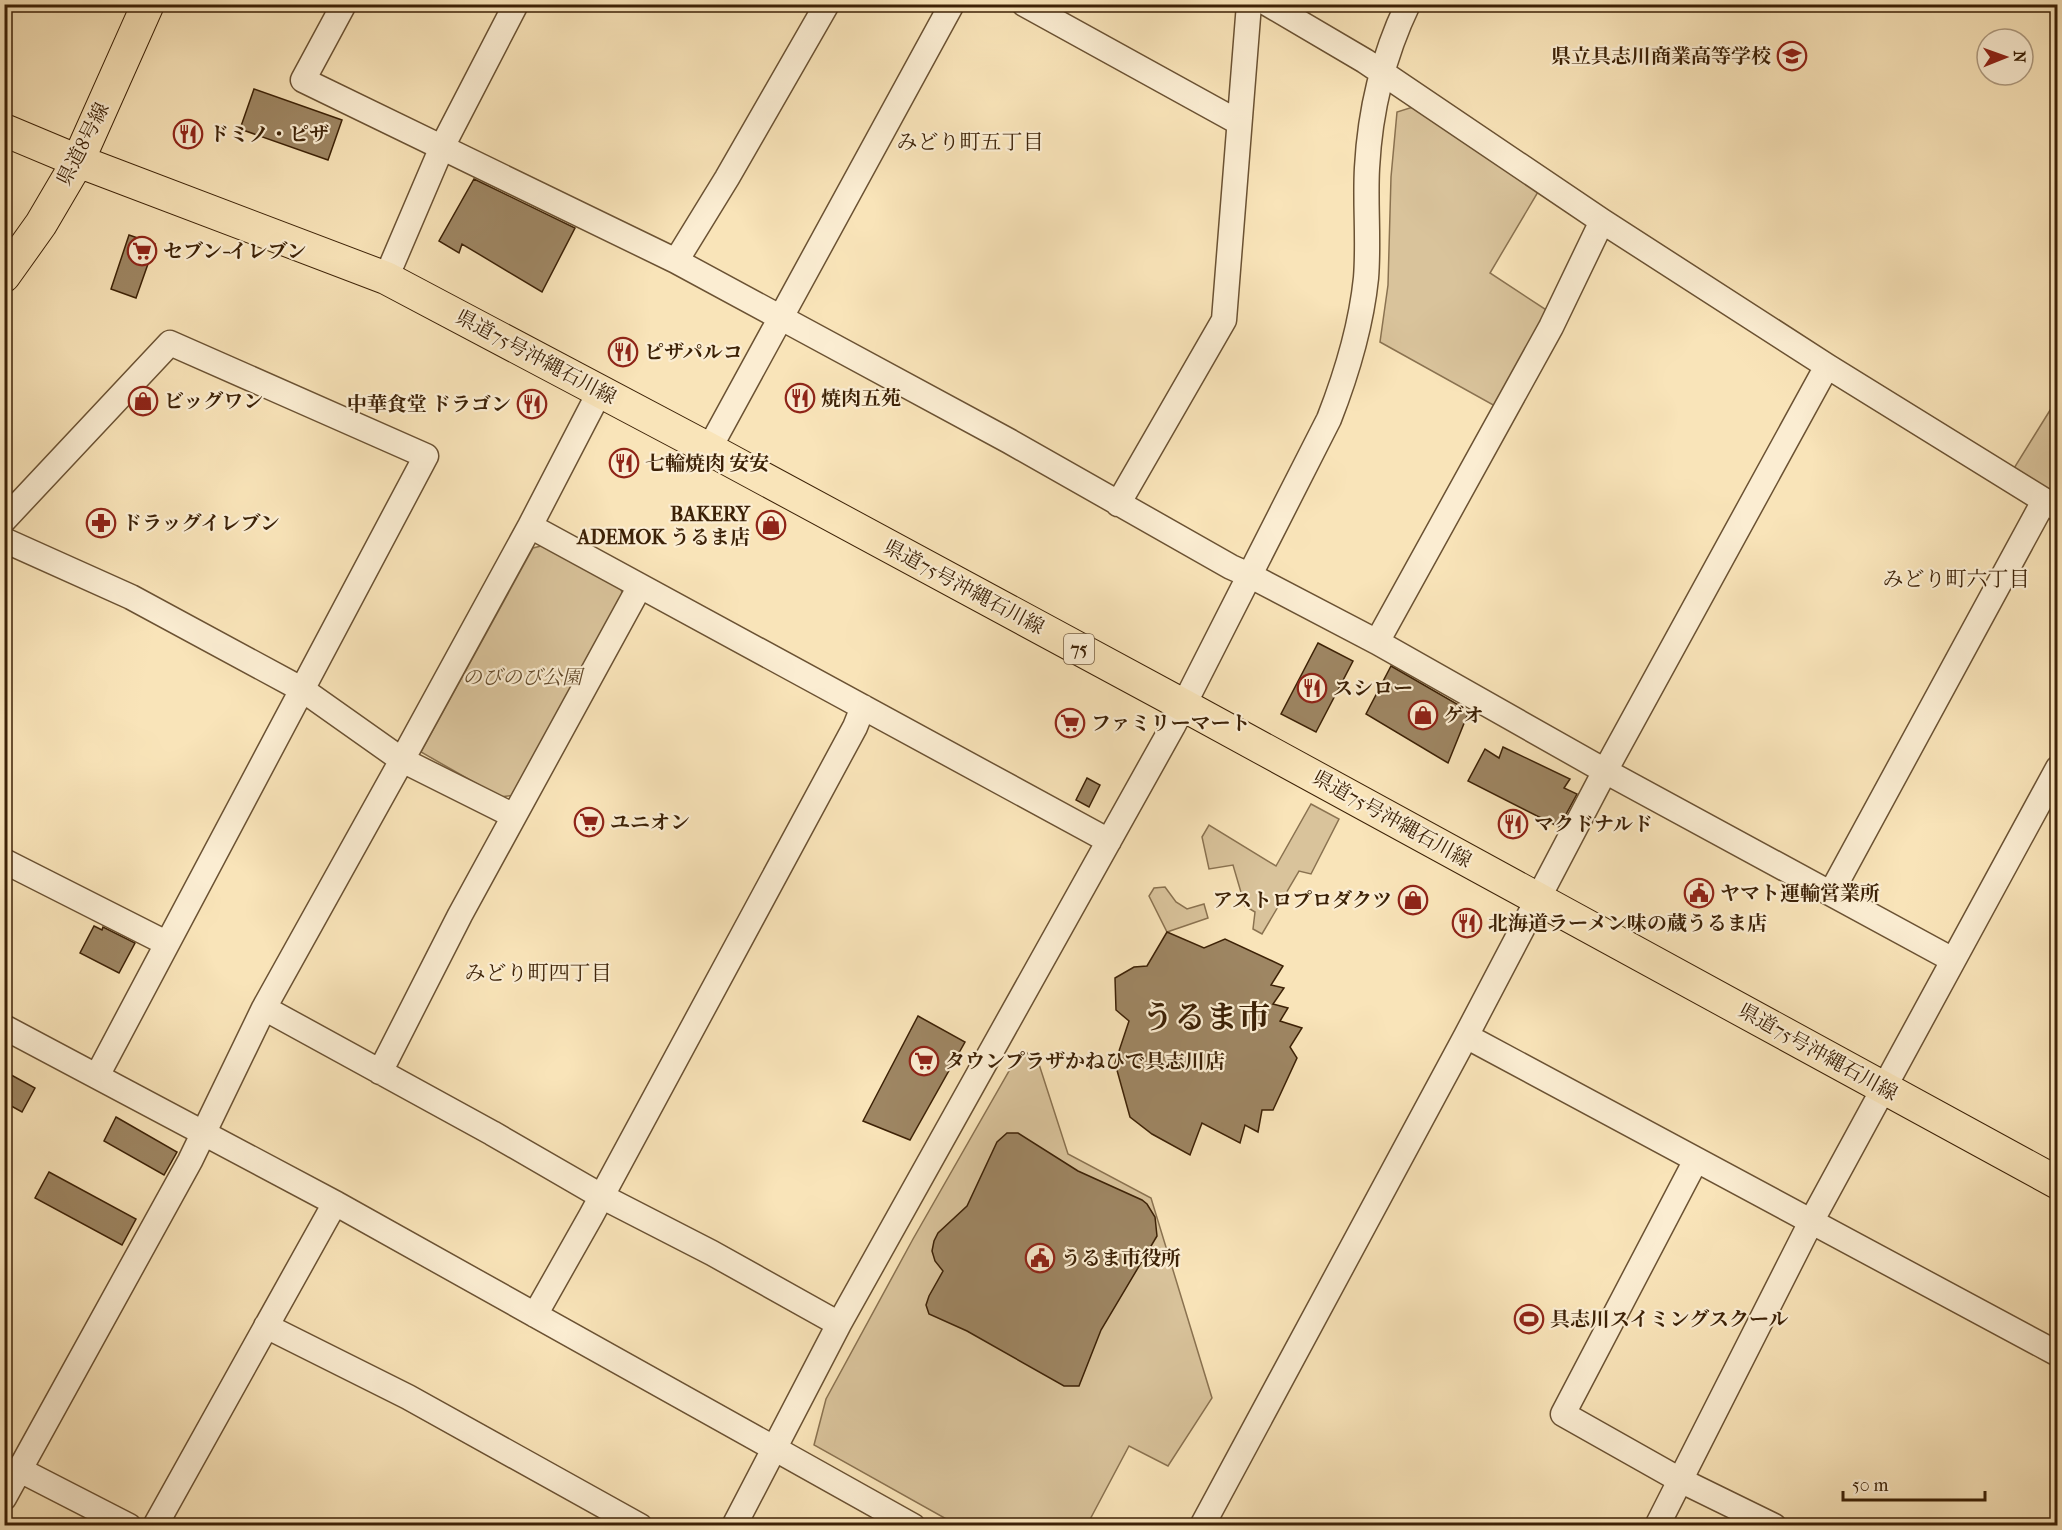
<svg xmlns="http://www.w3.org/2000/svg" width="2062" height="1530" font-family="'IM FELL French Canon','Noto Serif JP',serif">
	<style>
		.green { fill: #d9c39b; stroke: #8a7250; stroke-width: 1.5 }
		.building { fill: #9e8663; stroke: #3c2106; stroke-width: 1.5 }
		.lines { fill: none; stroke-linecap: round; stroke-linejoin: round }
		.minor-casing { stroke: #6b5233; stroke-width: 27 }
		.major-casing { stroke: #3c2106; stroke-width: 34 }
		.minor { stroke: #fbedd2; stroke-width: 24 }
		.major { stroke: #f9e4b9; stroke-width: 32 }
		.labels { text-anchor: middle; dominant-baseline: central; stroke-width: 4.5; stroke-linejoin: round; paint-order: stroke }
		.shield { fill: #fbedd2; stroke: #755e43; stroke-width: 1.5 }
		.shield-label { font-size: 18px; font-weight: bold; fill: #3c2106 }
		.poi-label { font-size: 20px; font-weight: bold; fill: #3c2106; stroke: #fbedd2; text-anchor: start }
		.street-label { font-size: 20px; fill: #3c2106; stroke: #fbedd2 }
		.park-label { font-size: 20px; font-style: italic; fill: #634a2b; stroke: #fbedd2 }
		.neighbourhood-label { font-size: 21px; fill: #3c2106; stroke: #fbedd2 }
		.town-label { font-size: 32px; font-weight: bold; fill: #3c2106; stroke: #fbedd2 }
	</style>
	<rect width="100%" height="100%" fill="#f9e4b9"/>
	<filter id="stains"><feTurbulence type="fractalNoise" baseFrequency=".00333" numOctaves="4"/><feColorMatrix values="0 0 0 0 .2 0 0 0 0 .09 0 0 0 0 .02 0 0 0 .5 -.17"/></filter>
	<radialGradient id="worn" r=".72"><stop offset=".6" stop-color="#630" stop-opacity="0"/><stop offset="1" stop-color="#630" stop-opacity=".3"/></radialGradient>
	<!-- green -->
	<path class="green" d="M 1416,106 L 1538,192 L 1490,273 L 1548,311 L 1495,406 L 1380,342 L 1388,285 L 1391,177 L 1397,112 Z
		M 2057,399 L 2057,509 L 2011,473 Z
		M 545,545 L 621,587 L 623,602 L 516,795 L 500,797 L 421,752 L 533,548 Z
		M 1311,804 L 1339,819 L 1311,874 L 1299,871 L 1262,934 L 1253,929 L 1255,912 L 1245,906 L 1233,865 L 1209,869 L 1202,837 L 1209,825 L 1276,866 Z
		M 1165,887 L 1176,902 L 1187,909 L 1204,904 L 1208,918 L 1167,932 L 1149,896 L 1154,888 Z
		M 1021,1050 L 1037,1058 L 1068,1154 L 1151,1198 L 1212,1398 L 1168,1466 L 1129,1446 L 1087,1525 L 957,1525 L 814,1445 L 826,1399 L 913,1239 Z"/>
	<!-- building -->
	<path class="building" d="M 254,89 L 342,120 L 328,160 L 240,129 Z
		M 474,179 L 575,228 L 542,292 L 462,244 L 459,253 L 439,241 Z
		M 129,235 L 155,244 L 136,298 L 111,289 Z
		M 1318,643 L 1353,661 L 1316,732 L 1281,714 Z
		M 1391,666 L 1469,711 L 1448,763 L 1366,714 Z
		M 1503,747 L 1570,779 L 1564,788 L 1577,794 L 1559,827 L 1468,781 L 1485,749 L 1499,758 Z
		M 1087,778 L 1100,785 L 1089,807 L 1076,800 Z
		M 94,926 L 102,930 L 103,927 L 135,943 L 119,973 L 80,953 Z
		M 1167,932 L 1204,948 L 1225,939 L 1283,966 L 1271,985 L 1284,988 L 1273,1004 L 1288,1008 L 1280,1021 L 1302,1028 L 1290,1047 L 1297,1058 L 1273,1110 L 1262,1110 L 1258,1132 L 1245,1125 L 1240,1143 L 1202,1123 L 1190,1155 L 1152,1134 L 1130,1117 L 1115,1063 L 1129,1021 L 1116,1010 L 1115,978 L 1134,967 L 1147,966 Z
		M 918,1016 L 965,1042 L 910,1140 L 863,1121 Z
		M 4,1071 L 35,1088 L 22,1112 L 4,1102 Z
		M 116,1117 L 177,1152 L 164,1175 L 104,1141 Z
		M 1007,1133 L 1018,1133 L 1078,1171 L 1142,1200 L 1147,1204 L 1155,1217 L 1157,1236 L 1101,1330 L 1079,1386 L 1064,1386 L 967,1331 L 929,1314 L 926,1305 L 929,1296 L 943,1271 L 935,1261 L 932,1251 L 934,1241 L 938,1233 L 967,1206 L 997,1142 Z
		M 49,1172 L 136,1219 L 122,1245 L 35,1198 Z"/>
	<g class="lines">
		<!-- minor casing -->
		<g class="minor-casing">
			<path id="minor" d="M 344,4 L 303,80 L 676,261 L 1009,441 L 1231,567 L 1249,575 L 1377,642 L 1605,771 L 1953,960
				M 1024,4 L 1238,122
				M 1268,4 L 1365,61 L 1602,221 L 1827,366 L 2058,509
				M 676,261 L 727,178 L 827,4
				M 386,278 L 442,147 L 516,4
				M 709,449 L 952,4
				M 1118,504 L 1224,320 L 1249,4
				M 4,520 L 170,343 L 426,456 L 97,1076
				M 530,526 L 1109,841
				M 4,540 L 131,597 L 303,690 L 402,760 L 514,816
				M 1377,642 L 1551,327 L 1602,221
				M 4,861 L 166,943
				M 1831,893 L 2044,501
				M 264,1008 L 492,1133 L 601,1196 L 712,1253 L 839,1324
				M 4,1027 L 335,1203 L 913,1526
				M 1466,1036 C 1663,1142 1861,1247 2058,1354
				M 380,1072 L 460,915 L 640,586
				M 1696,1160 L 1563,1414 L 1680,1480 L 1774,1526
				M 535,1315 L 591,1216 L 855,727 L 863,707
				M 266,1326 L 408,1397 L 640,1526
				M 20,1470 L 129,1526
				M 4,1498 L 190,1161 L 264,1008 L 402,760 L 530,526 L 600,391
				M 155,1526 L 335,1203
				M 734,1526 L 839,1324 L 1173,726 L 1329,419 C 1347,373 1361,327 1366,278 C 1369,241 1365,204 1367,168 C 1370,110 1383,56 1408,4
				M 1202,1526 L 1466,1036 L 1605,771 L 1827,366
				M 1657,1526 L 1812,1220 L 2058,768"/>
		</g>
		<!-- major casing -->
		<g class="major-casing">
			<path id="major" d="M 4,130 L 78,161 L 386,278 L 709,449 L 1183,705 L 2058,1183
				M 4,276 L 41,224 L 78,161 L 148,4"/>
		</g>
		<!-- minor -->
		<use href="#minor" class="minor"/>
		<!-- major -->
		<use href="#major" class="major"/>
	</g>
	<!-- icons -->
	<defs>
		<g id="school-ring" transform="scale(1.5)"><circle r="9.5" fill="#fbedd2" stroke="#8f2418" stroke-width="1.5"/><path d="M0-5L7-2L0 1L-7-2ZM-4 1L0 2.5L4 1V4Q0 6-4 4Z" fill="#8f2418"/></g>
		<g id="restaurant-ring" transform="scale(1.5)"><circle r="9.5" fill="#fbedd2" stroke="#8f2418" stroke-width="1.5"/><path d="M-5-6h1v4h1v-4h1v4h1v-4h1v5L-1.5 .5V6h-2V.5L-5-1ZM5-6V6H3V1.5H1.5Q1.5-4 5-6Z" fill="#8f2418"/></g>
		<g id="supermarket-ring" transform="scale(1.5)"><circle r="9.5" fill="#fbedd2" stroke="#8f2418" stroke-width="1.5"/><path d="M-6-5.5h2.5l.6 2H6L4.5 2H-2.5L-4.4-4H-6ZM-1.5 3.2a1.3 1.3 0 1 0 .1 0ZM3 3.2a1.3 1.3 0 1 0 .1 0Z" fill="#8f2418"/></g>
		<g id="shop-ring" transform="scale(1.5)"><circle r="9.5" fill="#fbedd2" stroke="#8f2418" stroke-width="1.5"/><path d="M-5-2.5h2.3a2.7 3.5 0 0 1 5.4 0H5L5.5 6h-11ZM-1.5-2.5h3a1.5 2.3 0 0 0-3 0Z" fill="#8f2418"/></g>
		<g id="pharmacy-ring" transform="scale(1.5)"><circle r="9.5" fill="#fbedd2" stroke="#8f2418" stroke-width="1.5"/><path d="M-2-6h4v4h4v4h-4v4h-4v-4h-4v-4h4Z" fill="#8f2418"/></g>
		<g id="civic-ring" transform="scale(1.5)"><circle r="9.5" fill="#fbedd2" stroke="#8f2418" stroke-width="1.5"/><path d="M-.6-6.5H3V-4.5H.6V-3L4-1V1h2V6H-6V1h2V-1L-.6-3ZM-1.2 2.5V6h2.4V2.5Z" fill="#8f2418"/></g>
		<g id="stadium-ring" transform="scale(1.5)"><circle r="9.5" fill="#fbedd2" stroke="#8f2418" stroke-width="1.5"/><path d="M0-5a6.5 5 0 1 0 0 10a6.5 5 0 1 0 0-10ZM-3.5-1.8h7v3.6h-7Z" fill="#8f2418"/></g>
	</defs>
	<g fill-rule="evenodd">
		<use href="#school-ring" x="1792" y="56"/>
		<use href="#restaurant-ring" x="188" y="134"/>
		<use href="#supermarket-ring" x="142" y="251"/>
		<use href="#restaurant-ring" x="623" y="352"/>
		<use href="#restaurant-ring" x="800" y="398"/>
		<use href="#shop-ring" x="143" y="401"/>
		<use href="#restaurant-ring" x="532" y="404"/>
		<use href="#restaurant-ring" x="624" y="463"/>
		<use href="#pharmacy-ring" x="101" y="523"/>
		<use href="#shop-ring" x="771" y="525"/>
		<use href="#restaurant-ring" x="1312" y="688"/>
		<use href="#shop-ring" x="1423" y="715"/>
		<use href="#supermarket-ring" x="1070" y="723"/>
		<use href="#supermarket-ring" x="589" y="822"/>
		<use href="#restaurant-ring" x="1513" y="824"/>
		<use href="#civic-ring" x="1699" y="893"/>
		<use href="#shop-ring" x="1413" y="900"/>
		<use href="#restaurant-ring" x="1467" y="923"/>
		<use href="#supermarket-ring" x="924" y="1061"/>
		<use href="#civic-ring" x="1040" y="1258"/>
		<use href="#stadium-ring" x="1529" y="1319"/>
	</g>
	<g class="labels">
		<!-- shield labels -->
		<rect class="shield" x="1064" y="634" width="30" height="30" rx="4.5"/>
		<g class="shield-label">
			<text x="1079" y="649">75</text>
		</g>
		<!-- poi labels -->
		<g class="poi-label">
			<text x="1771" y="56" text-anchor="end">県立具志川商業高等学校</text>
			<text x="209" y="134">ドミノ・ピザ</text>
			<text x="163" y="251">セブン-イレブン</text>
			<text x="644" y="352">ピザパルコ</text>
			<text x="821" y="398">焼肉五苑</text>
			<text x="164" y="401">ビッグワン</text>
			<text x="511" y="404" text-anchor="end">中華食堂 ドラゴン</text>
			<text x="645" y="463">七輪焼肉 安安</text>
			<text x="750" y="514" text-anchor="end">BAKERY<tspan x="750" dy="23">ADEMOK うるま店</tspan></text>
			<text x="122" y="523">ドラッグイレブン</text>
			<text x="1333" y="688">スシロー</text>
			<text x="1444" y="715">ゲオ</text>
			<text x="1091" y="723">ファミリーマート</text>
			<text x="610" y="822">ユニオン</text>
			<text x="1534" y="824">マクドナルド</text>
			<text x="1720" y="893">ヤマト運輸営業所</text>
			<text x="1392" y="900" text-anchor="end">アストロプロダクツ</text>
			<text x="1488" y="923">北海道ラーメン味の蔵うるま店</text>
			<text x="945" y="1061">タウンプラザかねひで具志川店</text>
			<text x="1061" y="1258">うるま市役所</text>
			<text x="1550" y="1319">具志川スイミングスクール</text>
		</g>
		<!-- street labels -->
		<g class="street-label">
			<text transform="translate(83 144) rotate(-63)">県道8号線</text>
			<text transform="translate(536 357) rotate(28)">県道75号沖縄石川線</text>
			<text transform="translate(964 587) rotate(28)">県道75号沖縄石川線</text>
			<text transform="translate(1392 819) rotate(29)">県道75号沖縄石川線</text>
			<text transform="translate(1818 1052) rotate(29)">県道75号沖縄石川線</text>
		</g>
		<!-- park labels -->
		<g class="park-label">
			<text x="522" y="677">のびのび公園</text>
		</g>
		<!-- neighbourhood labels -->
		<g class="neighbourhood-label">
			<text x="970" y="142">みどり町五丁目</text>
			<text x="1956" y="579">みどり町六丁目</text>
			<text x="538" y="973">みどり町四丁目</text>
		</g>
		<!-- town labels -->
		<g class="town-label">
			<text x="1206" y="1017">うるま市</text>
		</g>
	</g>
	<!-- margin -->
	<rect width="2062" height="1530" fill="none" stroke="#f9e4b9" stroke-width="24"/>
	<rect x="6" y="6" width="2050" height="1518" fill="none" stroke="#3c2106" stroke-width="3"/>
	<rect x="12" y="12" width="2038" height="1506" fill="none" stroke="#3c2106" stroke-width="1.5"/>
	<!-- north arrow -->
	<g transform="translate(2005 57) rotate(89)"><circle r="28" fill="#fbedd2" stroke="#af9b80" stroke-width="1.5"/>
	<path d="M0-4.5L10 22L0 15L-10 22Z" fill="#8f2418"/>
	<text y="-9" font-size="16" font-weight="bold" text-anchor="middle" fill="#3c2106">N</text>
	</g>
	<!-- scale -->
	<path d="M1843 1491v9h142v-9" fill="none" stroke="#3c2106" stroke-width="3"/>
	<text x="1852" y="1491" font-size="18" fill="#3c2106" stroke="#fbedd2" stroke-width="4.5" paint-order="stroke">50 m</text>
	<rect width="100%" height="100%" filter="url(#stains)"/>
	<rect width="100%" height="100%" fill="url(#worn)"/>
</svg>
